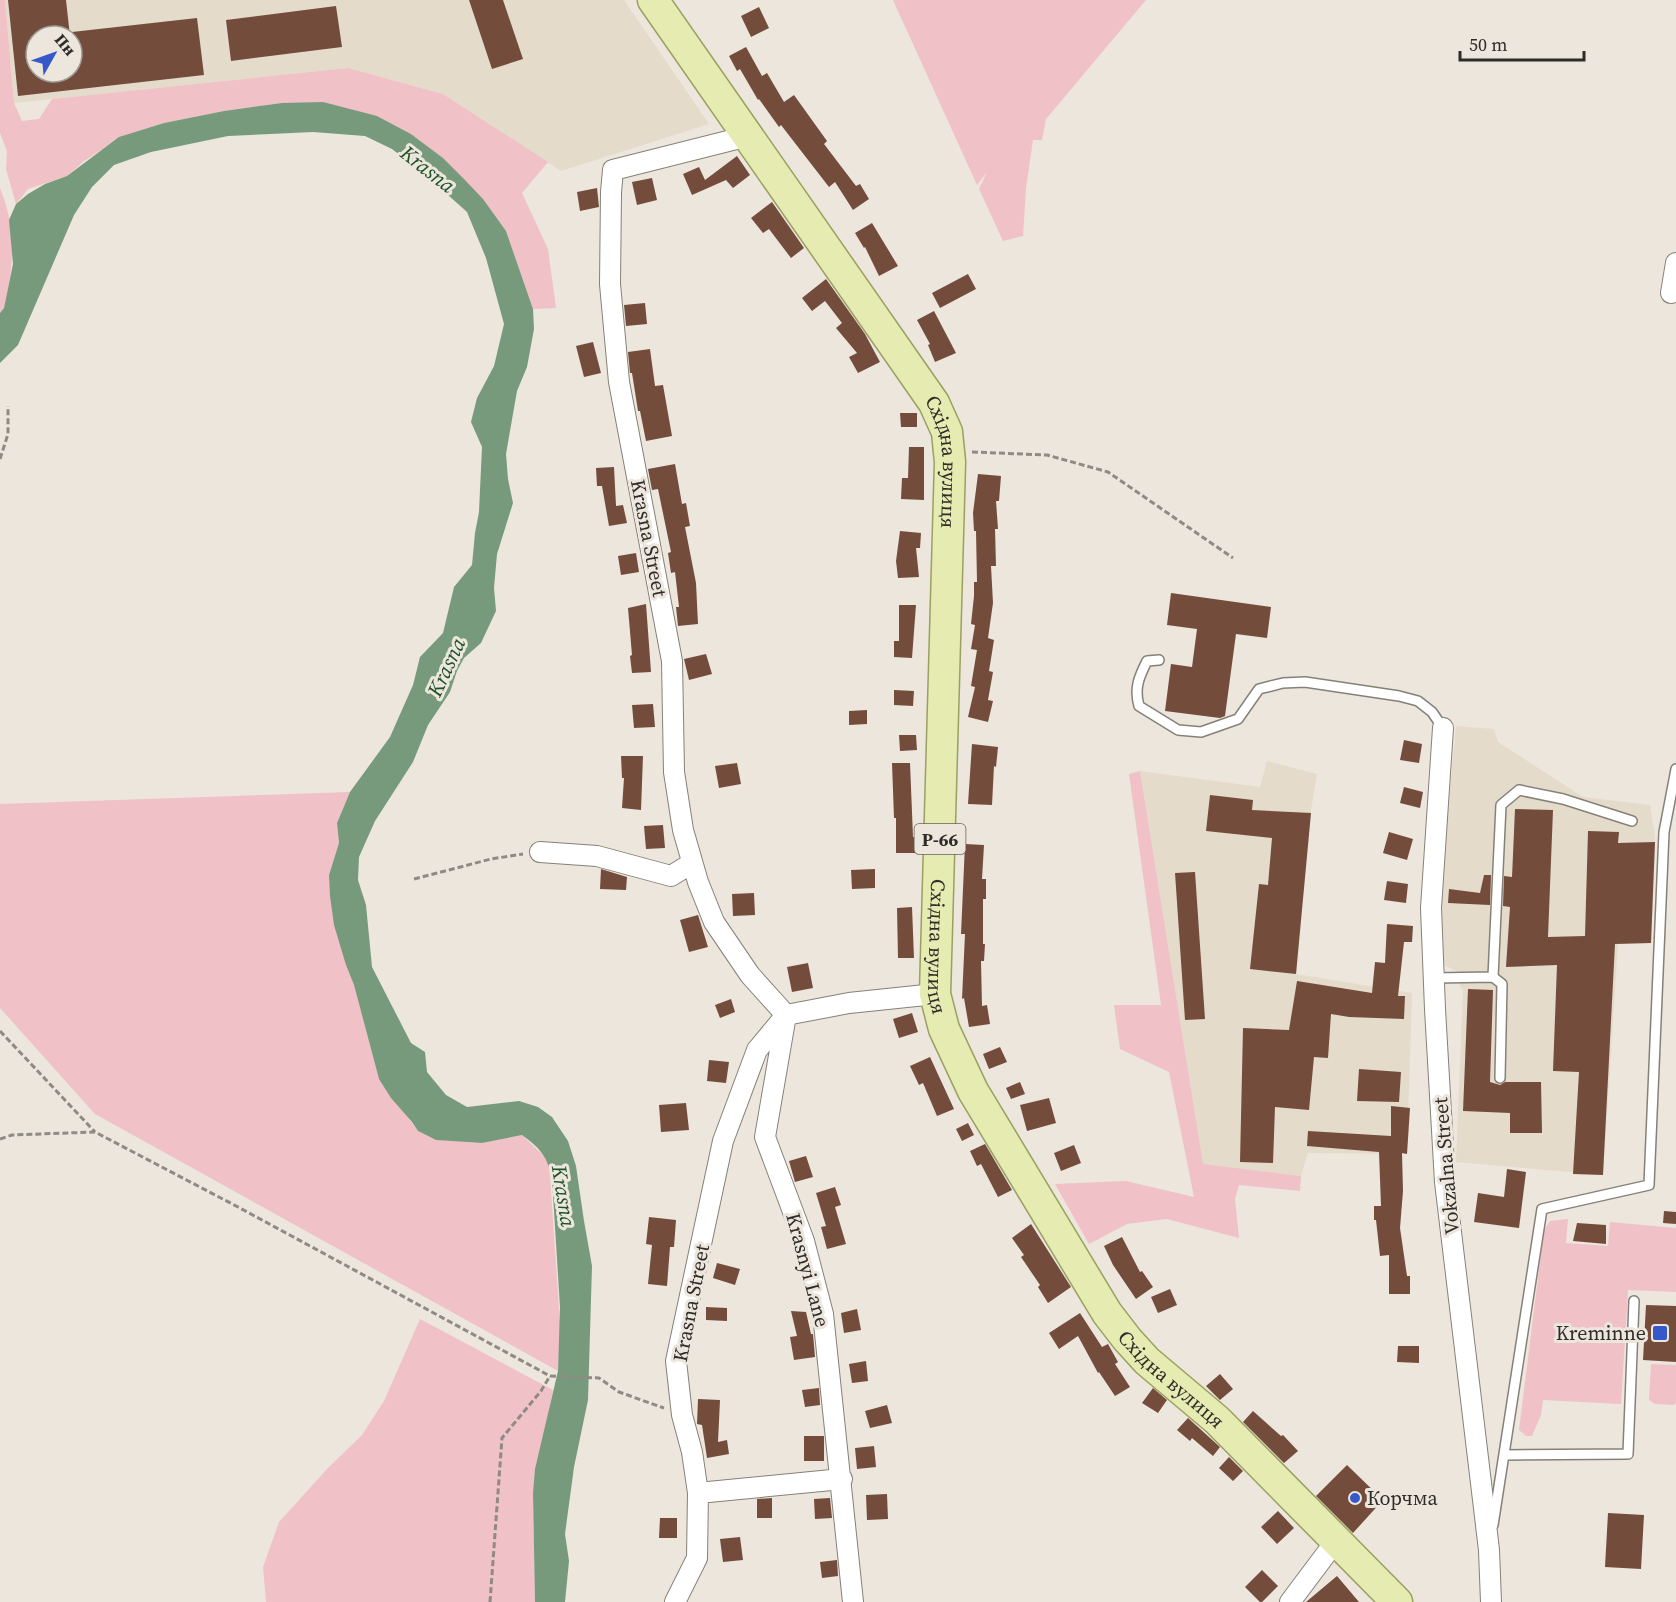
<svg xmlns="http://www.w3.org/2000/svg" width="1676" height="1602" font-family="'Source Serif 4',serif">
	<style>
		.built { fill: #e5dbcb; fill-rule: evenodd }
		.green { fill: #f0c1c7 }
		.water { fill: #789a7c }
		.building { fill: #734c3c }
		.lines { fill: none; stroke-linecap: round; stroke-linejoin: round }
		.lane-casing { stroke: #868178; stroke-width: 12 }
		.street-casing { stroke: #868178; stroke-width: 22 }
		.primary-casing { stroke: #9aa060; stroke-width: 33 }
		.path { stroke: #8e8a84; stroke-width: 3; stroke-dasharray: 6 3; stroke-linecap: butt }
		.lane { stroke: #fff; stroke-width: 9 }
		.street { stroke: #fff; stroke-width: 20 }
		.primary { stroke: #e5ebb1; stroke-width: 30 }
		.poi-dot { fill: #3559ca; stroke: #ece6dd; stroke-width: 2 }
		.labels { text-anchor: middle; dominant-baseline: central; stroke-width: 6; stroke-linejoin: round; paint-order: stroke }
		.shield { fill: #ece6dd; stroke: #67645f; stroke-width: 1.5 }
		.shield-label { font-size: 18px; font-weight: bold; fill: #2e2c29 }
		.street-label { font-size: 20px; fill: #2e2c29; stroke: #ece6dd }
		.poi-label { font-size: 20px; fill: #2e2c29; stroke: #ece6dd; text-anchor: end }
		.water-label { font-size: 21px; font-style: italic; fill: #1d5229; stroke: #ece6dd }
	</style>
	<rect width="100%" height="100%" fill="#ece6dd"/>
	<!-- built -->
	<path class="built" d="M 5,0 L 624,0 L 709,124 L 561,171 L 443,94 L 348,68 L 14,103 ZM 36,36 L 72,36 L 72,72 L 36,72 Z
		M 1456,726 L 1494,729 L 1498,742 L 1583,797 L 1650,805 L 1655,837 L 1651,943 L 1618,944 L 1603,1175 L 1456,1162 L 1463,990 L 1460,987 L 1460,973 L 1444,965 L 1440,896 Z
		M 1267,761 L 1317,774 L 1311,810 L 1296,974 L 1412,993 L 1407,1154 L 1308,1153 L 1301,1176 L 1203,1165 L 1140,771 L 1260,787 Z"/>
	<!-- green -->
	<path class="green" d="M 0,0 L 5,0 L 14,103 L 22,121 L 39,119 L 52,99 L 348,68 L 443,94 L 548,162 L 522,193 L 548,249 L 556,308 L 533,309 L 506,231 L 443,158 L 411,134 L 377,116 L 282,103 L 224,111 L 164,123 L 123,136 L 84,161 L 67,176 L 28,189 L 16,204 L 6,169 L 7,151 L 0,133 Z
		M 893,0 L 1146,0 L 1046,119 L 1042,140 L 1033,140 L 1026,188 L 1023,236 L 1003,241 L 979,189 L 987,172 L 977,185 Z
		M 0,188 C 17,230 14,265 4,308 L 0,313 Z
		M 1140,771 L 1203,1164 L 1301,1176 L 1300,1191 L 1239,1185 L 1235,1199 L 1239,1238 L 1167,1219 L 1127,1224 L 1089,1244 L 1055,1184 L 1126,1181 L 1194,1197 L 1169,1072 L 1120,1049 L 1114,1005 L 1161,1005 L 1129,774 Z
		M 350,792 L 337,823 L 339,843 L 329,875 L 346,965 L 354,985 L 379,1079 L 418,1131 L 436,1140 L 482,1143 L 522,1135 L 549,1161 L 560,1323 L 558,1371 L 95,1114 L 0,1008 L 0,804 Z
		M 1568,1219 L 1566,1243 L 1608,1246 L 1610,1222 L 1676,1228 L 1676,1292 L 1628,1290 L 1621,1404 L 1543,1400 L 1541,1415 L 1532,1436 L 1526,1436 L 1519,1430 L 1544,1230 L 1550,1221 Z
		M 420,1319 L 553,1390 L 533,1493 L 535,1602 L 266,1602 L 263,1567 L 279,1522 L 328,1468 L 362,1435 L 384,1401 Z
		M 1651,1364 L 1676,1365 L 1676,1403 L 1674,1405 L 1655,1404 L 1649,1400 Z"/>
	<!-- water -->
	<path class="water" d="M 323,102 L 377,116 L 411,134 L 443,158 L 464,179 L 483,199 L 506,231 L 533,309 L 534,329 L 527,367 L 517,391 L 506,454 L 508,479 L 513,503 L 497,554 L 494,588 L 496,611 L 481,643 L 464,658 L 457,671 L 450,692 L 428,725 L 413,762 L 375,821 L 359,857 L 358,880 L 366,905 L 372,967 L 411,1043 L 425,1052 L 427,1072 L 446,1095 L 467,1107 L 519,1101 L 538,1107 L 552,1117 L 568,1141 L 576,1166 L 584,1221 L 592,1266 L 588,1400 L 574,1467 L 565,1534 L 569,1561 L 565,1602 L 535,1602 L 533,1493 L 535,1469 L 558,1371 L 560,1307 L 552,1179 C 548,1157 540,1148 522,1135 L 482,1143 L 436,1140 L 418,1131 L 412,1122 L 391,1098 L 379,1079 L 354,985 L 346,965 L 334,925 L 330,896 L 329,875 L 339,843 L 337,823 L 350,792 L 390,737 L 413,685 L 420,657 L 443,633 L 454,587 L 472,565 L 475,533 L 479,512 L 482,447 L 471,422 L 477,398 L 494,366 L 504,324 L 486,258 L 467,212 L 428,177 L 392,149 L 365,136 L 313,132 L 228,136 L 151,152 L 114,165 L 92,187 L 74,215 L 18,345 L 0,363 L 0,313 L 4,308 L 13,264 L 9,220 L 16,204 L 28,194 L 45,184 L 67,176 L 119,137 L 164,123 L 224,111 L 282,103 Z"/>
	<!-- building -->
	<path class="building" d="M 8,0 L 66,0 L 70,36 L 36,36 L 36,72 L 72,72 L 72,32 L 197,18 L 204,75 L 18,96 Z
		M 469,0 L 503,0 L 523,59 L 492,69 Z
		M 336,6 L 342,47 L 231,61 L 226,20 Z
		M 759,7 L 769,28 L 751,37 L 741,16 Z
		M 746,47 L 762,76 L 767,73 L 784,102 L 794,95 L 827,141 L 824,144 L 856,186 L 860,184 L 869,199 L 853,210 L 835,182 L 829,187 L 781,125 L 779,127 L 759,99 L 758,100 L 740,69 L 737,71 L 729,56 Z
		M 737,156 L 750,175 L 733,188 L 726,180 L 692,195 L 683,174 L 699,167 L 705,180 Z
		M 652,178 L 657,200 L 637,205 L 632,182 Z
		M 597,188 L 599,207 L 580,211 L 577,192 Z
		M 772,202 L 804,248 L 791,258 L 769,229 L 763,233 L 751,218 Z
		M 872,223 L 898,266 L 879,276 L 865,247 L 864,248 L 855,233 Z
		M 968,274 L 976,289 L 940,308 L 932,293 Z
		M 826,279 L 865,334 L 880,362 L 858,373 L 849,357 L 857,353 L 836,328 L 842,323 L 825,301 L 812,311 L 802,298 Z
		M 645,303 L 647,324 L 626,326 L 624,305 Z
		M 934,311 L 956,353 L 935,362 L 928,345 L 930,344 L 917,320 Z
		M 593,342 L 601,373 L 584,377 L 576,346 Z
		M 650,349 L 655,386 L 663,385 L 672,436 L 646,441 L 640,411 L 638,411 L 632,373 L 630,373 L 628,352 Z
		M 900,413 L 917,413 L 917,427 L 901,427 Z
		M 909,447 L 924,447 L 924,500 L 901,499 L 902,478 L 908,478 Z
		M 675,464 L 682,504 L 686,503 L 690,526 L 685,527 L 696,583 L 698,624 L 678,626 L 676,607 L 679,607 L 675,572 L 671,573 L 668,553 L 671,552 L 658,489 L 652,490 L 648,469 Z
		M 614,467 L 616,506 L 623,505 L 627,523 L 609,526 L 602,486 L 597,486 L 596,468 Z
		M 978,474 L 1001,476 L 999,501 L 996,501 L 998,529 L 995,529 L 996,566 L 991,566 L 993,603 L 988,638 L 994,640 L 989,671 L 993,672 L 988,700 L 993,701 L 988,722 L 968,717 L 975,687 L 971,686 L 977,650 L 971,649 L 975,625 L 971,624 L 974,596 L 974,582 L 977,582 L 976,531 L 974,531 L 973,513 Z
		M 900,531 L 921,533 L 920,548 L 916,548 L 919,577 L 898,578 L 896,561 Z
		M 636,553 L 639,572 L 621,575 L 618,556 Z
		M 1171,593 L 1271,607 L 1267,638 L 1236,634 L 1225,716 L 1220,718 L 1165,711 L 1171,664 L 1192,667 L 1197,629 L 1167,625 Z
		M 646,604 L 651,672 L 632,673 L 630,656 L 632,655 L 628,608 Z
		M 899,605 L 916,605 L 912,658 L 894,657 L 894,641 L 899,641 Z
		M 706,654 L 712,674 L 689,680 L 684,659 Z
		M 894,690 L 914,691 L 913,706 L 894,705 Z
		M 653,704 L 655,727 L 634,728 L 632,705 Z
		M 867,710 L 867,724 L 849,725 L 849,711 Z
		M 899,735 L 916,735 L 917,750 L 900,751 Z
		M 1404,740 L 1422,744 L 1419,763 L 1400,760 Z
		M 972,744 L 998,747 L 996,767 L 994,766 L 992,805 L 968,804 Z
		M 621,756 L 643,756 L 641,810 L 622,808 L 624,778 L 622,778 Z
		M 737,763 L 741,784 L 719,788 L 715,766 Z
		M 892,763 L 910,763 L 913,837 L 916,837 L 916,853 L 896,853 L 896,818 L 894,818 Z
		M 1404,787 L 1423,792 L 1420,808 L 1400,803 Z
		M 1210,795 L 1253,800 L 1252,810 L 1311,813 L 1296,974 L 1250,969 L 1259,884 L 1268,885 L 1272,838 L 1206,831 Z
		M 1515,809 L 1553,810 L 1548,937 L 1585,936 L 1588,831 L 1619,832 L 1618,843 L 1655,842 L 1651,943 L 1615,944 L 1603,1175 L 1573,1174 L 1579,1072 L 1553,1071 L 1557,965 L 1506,967 L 1510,907 L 1503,906 L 1504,876 L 1512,877 Z
		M 663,825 L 665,848 L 646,849 L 644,826 Z
		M 1389,832 L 1413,839 L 1407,860 L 1383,853 Z
		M 965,844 L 984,845 L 982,879 L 986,879 L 986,899 L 983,899 L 983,944 L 985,944 L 984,961 L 981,961 L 982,1006 L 987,1005 L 990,1024 L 969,1027 L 964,998 L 962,999 L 965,934 L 961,934 Z
		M 601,869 L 627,877 L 626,890 L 600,889 Z
		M 875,869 L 875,888 L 852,889 L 851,870 Z
		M 1195,872 L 1205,1019 L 1185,1020 L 1175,873 Z
		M 1484,875 L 1491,875 L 1490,905 L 1448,903 L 1449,889 L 1480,893 Z
		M 1387,881 L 1408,884 L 1406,903 L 1384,900 Z
		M 754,893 L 755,915 L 733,916 L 732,894 Z
		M 912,907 L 914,958 L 898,958 L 897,908 Z
		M 698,915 L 708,947 L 689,952 L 680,920 Z
		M 1387,924 L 1413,926 L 1412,942 L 1404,942 L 1398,996 L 1405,996 L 1404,1019 L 1349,1017 L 1331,1014 L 1328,1058 L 1314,1057 L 1309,1110 L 1275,1107 L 1273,1163 L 1240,1162 L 1243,1028 L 1289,1030 L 1297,981 L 1372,993 L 1375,962 L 1385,963 Z
		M 808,963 L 813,988 L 792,992 L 787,967 Z
		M 1468,989 L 1493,990 L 1490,1082 L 1500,1085 L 1505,1082 L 1541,1082 L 1542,1133 L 1510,1133 L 1510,1113 L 1463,1111 Z
		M 731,999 L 735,1012 L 720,1018 L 715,1005 Z
		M 912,1013 L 918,1032 L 899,1038 L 893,1019 Z
		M 1000,1047 L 1007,1062 L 989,1069 L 983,1054 Z
		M 930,1057 L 954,1109 L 937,1116 L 923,1083 L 919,1085 L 910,1066 Z
		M 709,1060 L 729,1062 L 726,1083 L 707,1081 Z
		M 1359,1069 L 1401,1072 L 1399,1102 L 1357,1101 Z
		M 1020,1082 L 1025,1094 L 1011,1099 L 1006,1088 Z
		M 1049,1098 L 1056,1123 L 1027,1131 L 1020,1105 Z
		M 686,1103 L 689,1130 L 661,1132 L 659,1105 Z
		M 1391,1106 L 1410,1108 L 1407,1154 L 1402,1153 L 1403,1191 L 1400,1228 L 1407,1276 L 1410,1276 L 1410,1294 L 1389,1294 L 1389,1255 L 1380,1256 L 1376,1220 L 1374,1220 L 1374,1206 L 1381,1206 L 1379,1152 L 1307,1146 L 1308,1131 L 1391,1136 Z
		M 968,1123 L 974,1135 L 962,1141 L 956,1129 Z
		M 985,1144 L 1012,1190 L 998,1197 L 981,1164 L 977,1166 L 970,1151 Z
		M 1074,1145 L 1081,1163 L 1061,1171 L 1054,1153 Z
		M 806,1156 L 813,1177 L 795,1182 L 789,1161 Z
		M 1507,1169 L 1526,1172 L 1519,1228 L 1474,1222 L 1478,1193 L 1504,1197 Z
		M 835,1187 L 841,1205 L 835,1207 L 846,1244 L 827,1249 L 821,1227 L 826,1226 L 816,1193 Z
		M 1664,1211 L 1676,1212 L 1676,1224 L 1663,1223 Z
		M 649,1217 L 676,1220 L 674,1247 L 670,1247 L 667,1286 L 648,1284 L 652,1245 L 646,1244 Z
		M 1577,1223 L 1606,1225 L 1606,1244 L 1573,1241 Z
		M 1031,1224 L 1071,1287 L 1048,1303 L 1038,1287 L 1040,1285 L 1021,1257 L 1024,1255 L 1012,1238 Z
		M 1122,1237 L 1140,1272 L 1142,1271 L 1153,1287 L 1136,1299 L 1113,1265 L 1104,1246 Z
		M 717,1263 L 740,1269 L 735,1285 L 713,1278 Z
		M 1170,1289 L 1177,1305 L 1158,1313 L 1151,1297 Z
		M 1646,1305 L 1676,1306 L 1676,1362 L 1643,1360 Z
		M 706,1307 L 727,1308 L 727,1321 L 706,1320 Z
		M 857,1309 L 861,1330 L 844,1333 L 841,1313 Z
		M 791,1311 L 806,1312 L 811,1334 L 813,1334 L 815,1357 L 794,1360 L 790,1337 L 797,1336 Z
		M 1080,1313 L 1102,1347 L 1108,1344 L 1118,1362 L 1115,1364 L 1130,1387 L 1115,1396 L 1099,1372 L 1098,1373 L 1078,1336 L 1059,1349 L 1049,1333 Z
		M 1398,1346 L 1419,1346 L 1419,1363 L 1397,1362 Z
		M 866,1361 L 868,1381 L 852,1383 L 849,1364 Z
		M 1220,1374 L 1233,1389 L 1220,1400 L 1206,1386 Z
		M 819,1388 L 820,1405 L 805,1407 L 802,1390 Z
		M 1153,1388 L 1167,1400 L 1158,1413 L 1142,1403 Z
		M 698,1399 L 720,1400 L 718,1442 L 727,1440 L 729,1454 L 707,1458 L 702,1425 L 697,1424 Z
		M 887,1405 L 892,1423 L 870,1428 L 865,1411 Z
		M 1253,1411 L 1281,1436 L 1283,1435 L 1298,1451 L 1284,1463 L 1243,1422 Z
		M 1188,1418 L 1220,1447 L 1213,1456 L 1192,1438 L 1190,1441 L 1177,1430 Z
		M 804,1436 L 824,1436 L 824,1461 L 804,1461 Z
		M 874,1446 L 876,1467 L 857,1469 L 855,1448 Z
		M 1229,1457 L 1243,1471 L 1233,1481 L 1219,1468 Z
		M 1347,1465 L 1383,1500 L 1353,1533 L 1316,1496 Z
		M 887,1494 L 888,1519 L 867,1520 L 866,1495 Z
		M 772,1498 L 772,1518 L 757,1518 L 757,1499 Z
		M 830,1498 L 832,1518 L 815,1519 L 814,1499 Z
		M 1278,1511 L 1294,1528 L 1277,1544 L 1261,1527 Z
		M 1608,1513 L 1644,1515 L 1641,1569 L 1605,1567 Z
		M 660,1518 L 677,1518 L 677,1538 L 659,1538 Z
		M 740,1537 L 743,1560 L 723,1562 L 720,1539 Z
		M 837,1560 L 838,1576 L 822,1578 L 820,1562 Z
		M 1262,1570 L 1278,1586 L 1262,1602 L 1260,1602 L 1245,1587 Z
		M 1337,1576 L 1359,1602 L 1306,1602 Z"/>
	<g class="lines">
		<!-- lane casing -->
		<g class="lane-casing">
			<path id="lane" d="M 1159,660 L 1147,661 C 1139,677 1134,688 1139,706 L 1178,730 L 1201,732 L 1238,719 L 1259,689 L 1283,683 L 1305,682 L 1399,696 L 1418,701 L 1432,712 L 1443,728
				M 1493,977 L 1502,984 L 1500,1078
				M 1434,978 L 1493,977 L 1501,805 L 1519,790 L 1563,799 L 1632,821
				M 1504,1455 L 1628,1454 L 1634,1301
				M 1493,1525 L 1542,1209 L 1649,1185 L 1664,832 L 1676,769"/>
		</g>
		<!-- street casing -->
		<g class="street-casing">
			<path id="street" d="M 1671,293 L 1676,263
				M 1443,728 L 1431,908 L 1435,1009 L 1445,1182 L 1489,1550 L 1491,1602
				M 540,852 L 597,856 L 671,876 L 692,863
				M 698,1493 L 842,1479
				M 675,1602 L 697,1558 L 698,1493 L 692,1452 L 682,1415 L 676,1361 L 723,1141 L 757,1050 L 786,1015 L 750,975 L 714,922 L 698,882 L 683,830 L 674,772 L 672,661 L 619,382 L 610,284 L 611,192 L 613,170 L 748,136
				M 853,1602 L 823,1314 L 804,1241 L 765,1137 L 786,1015 L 849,1003 L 935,994
				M 1290,1602 L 1335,1542"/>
		</g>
		<!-- primary casing -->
		<g class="primary-casing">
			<g id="primary">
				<path id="s1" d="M 653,0 L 934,403 L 947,432 L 950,462 L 935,994 L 944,1029 L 973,1091 L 1107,1313 L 1127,1339 L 1147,1361 L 1217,1420 L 1397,1602"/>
			</g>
		</g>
		<!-- path -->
		<path class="path" d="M 972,452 L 1047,455 L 1108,472 L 1233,558
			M 0,459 L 8,434 L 8,406
			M 414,879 L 491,859 L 523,854
			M 0,1031 L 95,1132
			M 0,1139 L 12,1135 L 95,1132 L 238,1207 L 550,1376 L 599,1378 L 619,1392 L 664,1408
			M 490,1602 L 502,1438 L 541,1391 L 550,1376"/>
		<!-- lane -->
		<use href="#lane" class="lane"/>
		<!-- street -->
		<use href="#street" class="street"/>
		<!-- primary -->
		<use href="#primary" class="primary"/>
	</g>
	<!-- markers -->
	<g class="poi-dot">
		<rect x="1652" y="1325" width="16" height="16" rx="3"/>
		<circle cx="1355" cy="1498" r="6"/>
	</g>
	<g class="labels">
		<!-- shield labels -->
		<rect class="shield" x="914.5" y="824" width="51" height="30" rx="4.5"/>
		<g class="shield-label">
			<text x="940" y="839">Р-66</text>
		</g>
		<!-- street labels -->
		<g class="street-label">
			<text stroke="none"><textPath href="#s1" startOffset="552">Східна вулиця</textPath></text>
			<text transform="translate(649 538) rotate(79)">Krasna Street</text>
			<text stroke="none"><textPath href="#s1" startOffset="1038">Східна вулиця</textPath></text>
			<text transform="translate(1446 1166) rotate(-95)">Vokzalna Street</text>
			<text transform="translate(808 1270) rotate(75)">Krasnyi Lane</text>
			<text transform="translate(691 1303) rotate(-79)">Krasna Street</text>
			<text stroke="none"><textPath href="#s1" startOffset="1542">Східна вулиця</textPath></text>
		</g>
		<!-- poi labels -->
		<g class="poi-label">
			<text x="1646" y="1333">Kreminne</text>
			<text x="1367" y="1498" text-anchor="start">Корчма</text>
		</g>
		<!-- water labels -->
		<g class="water-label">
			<text transform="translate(428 169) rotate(38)">Krasna</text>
			<text transform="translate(446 667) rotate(-65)">Krasna</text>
			<text transform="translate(564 1196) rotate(81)">Krasna</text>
		</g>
	</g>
	<!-- north arrow -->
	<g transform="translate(54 54) rotate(50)"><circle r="28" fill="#ece6dd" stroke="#a09c95" stroke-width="1.5"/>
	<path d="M0-4.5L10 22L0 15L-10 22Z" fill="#3559ca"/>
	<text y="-9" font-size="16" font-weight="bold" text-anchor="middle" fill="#2e2c29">Пн</text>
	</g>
	<!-- scale -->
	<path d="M1460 51v9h124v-9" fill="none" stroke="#2e2c29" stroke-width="3"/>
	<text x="1469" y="51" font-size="18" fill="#2e2c29" stroke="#ece6dd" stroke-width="4.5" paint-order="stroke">50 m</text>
</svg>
